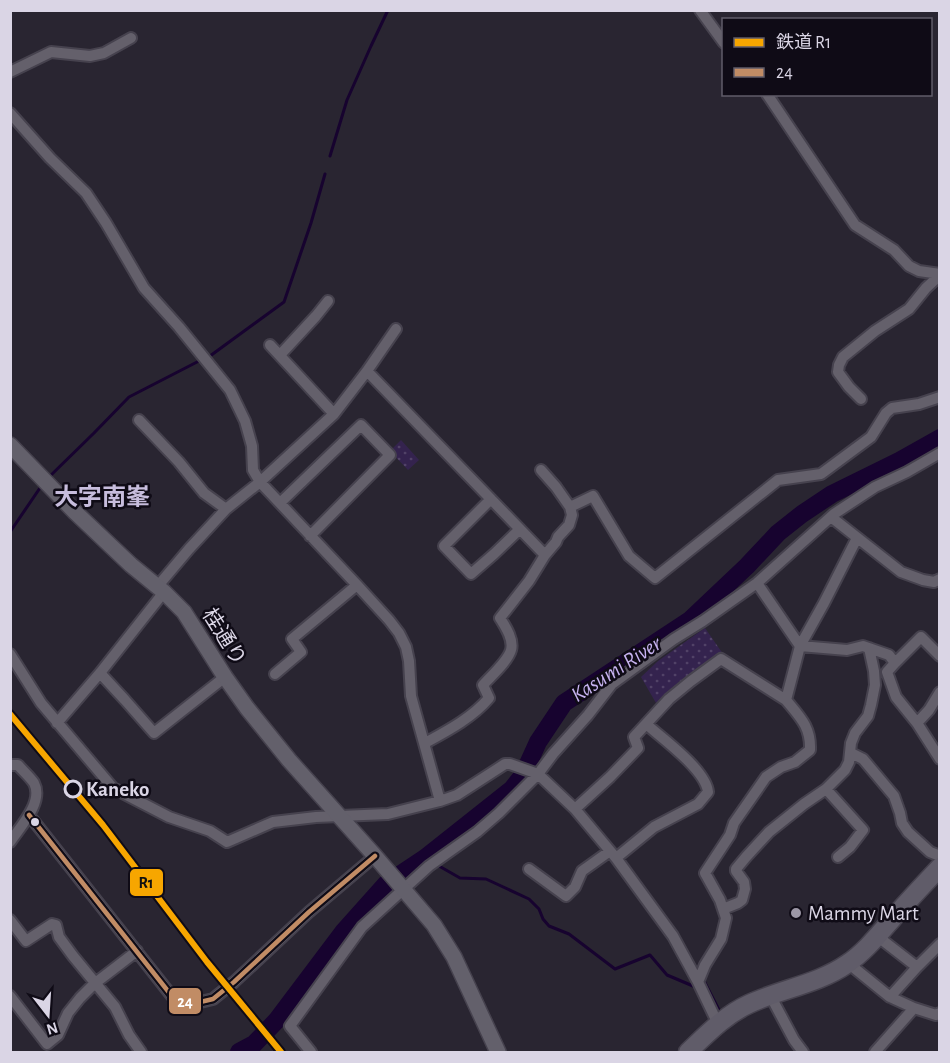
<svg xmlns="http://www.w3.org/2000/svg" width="950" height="1063" font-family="'Alegreya Sans','Noto Sans JP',sans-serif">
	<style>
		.park { fill: url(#park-dots) }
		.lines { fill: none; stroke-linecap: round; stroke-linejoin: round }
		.stream { stroke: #17032f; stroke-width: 3 }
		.river { stroke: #17032f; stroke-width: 18 }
		.street-casing { stroke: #46424e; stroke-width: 14 }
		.secondary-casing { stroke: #46424e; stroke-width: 18 }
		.primary-casing { stroke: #46424e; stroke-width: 21 }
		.street { stroke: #64606b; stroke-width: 10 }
		.secondary { stroke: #63606b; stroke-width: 15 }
		.primary { stroke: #605c69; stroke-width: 18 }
		.bus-1-casing { stroke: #0f0b16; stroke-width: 9 }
		.bus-1 { stroke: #c18c65; stroke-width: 4.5 }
		.rail-1-casing { stroke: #0f0b16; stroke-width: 10 }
		.rail-1 { stroke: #f7a600; stroke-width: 6 }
		.stop-dot { fill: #0f0b16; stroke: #dad5e5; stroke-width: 3 }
		.bus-dot { fill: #dad5e5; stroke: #0f0b16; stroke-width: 2 }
		.poi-dot { fill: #9c97a6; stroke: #0f0b16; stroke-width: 2 }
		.labels { text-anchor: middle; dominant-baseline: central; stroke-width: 5; stroke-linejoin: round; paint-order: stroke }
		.street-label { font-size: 21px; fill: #dad5e5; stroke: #0f0b16 }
		.stop-label { font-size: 21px; font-weight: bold; fill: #dad5e5; stroke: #0f0b16; text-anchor: start }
		.poi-label { font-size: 21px; fill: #dad5e5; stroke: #0f0b16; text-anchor: start }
		.water-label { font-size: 22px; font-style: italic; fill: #c6b2ef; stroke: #0f0b16 }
		.quarter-label { font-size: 24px; font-weight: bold; fill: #c7bddd; stroke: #0f0b16 }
		.line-badge { stroke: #0f0b16; stroke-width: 2 }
		.badge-label { font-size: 16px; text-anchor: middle; font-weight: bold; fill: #fff }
		.pale-badge-label { font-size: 16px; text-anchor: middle; font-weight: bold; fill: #111 }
	</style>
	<defs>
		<pattern id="park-dots" width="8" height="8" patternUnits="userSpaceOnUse" patternTransform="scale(1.5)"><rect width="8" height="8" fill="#34234e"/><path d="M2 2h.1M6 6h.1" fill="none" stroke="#514267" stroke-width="1.8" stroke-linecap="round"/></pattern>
	</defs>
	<rect width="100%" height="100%" fill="#292531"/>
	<!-- park -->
	<path class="park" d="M 401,440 L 419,460 L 408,470 L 390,451 Z
		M 705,628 L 723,654 C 698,666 676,683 656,703 L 641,677 L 658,661 Z"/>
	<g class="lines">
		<!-- stream -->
		<path class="stream" d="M 330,156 L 347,100 L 371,46 L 388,10
			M 210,356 L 284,302 L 311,223 L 325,174
			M 48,478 L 94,433 L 129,397 L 199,361
			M 10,532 L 42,485
			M 425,858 L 460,878 L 486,879 L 529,899 L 539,909 L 543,919 L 549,926 L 569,934 L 615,969 L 650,955 L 667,975 L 693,986 L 696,985
			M 702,982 L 704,981 L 719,1010"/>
		<!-- river -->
		<path class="river" d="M 239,1052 L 254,1044 L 277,1020 L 344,931 L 386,884 L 425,858 L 512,789 L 523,775 L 538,742 L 564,703 L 690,620 L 747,566 L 778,533 L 802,514 L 832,494 L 899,461 L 940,438"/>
		<!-- street casing -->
		<g class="street-casing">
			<path id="street" d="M 700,10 L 724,43
				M 10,72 L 51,52 L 90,56 L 104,53 L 131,38
				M 767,94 L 855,225 L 894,250 L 909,266 L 919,271 L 940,274
				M 10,113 L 50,158 L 86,193 L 106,223 L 144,288 L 179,327 L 230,390 L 245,421 L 252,446 L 253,470 L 260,482 L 357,585 L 389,620 L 399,633 L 406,647 L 409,661 L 411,696 L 440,801
				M 270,345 L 334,414
				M 280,355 L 316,316 L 328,301
				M 367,371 L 545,555
				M 861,399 L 849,387 L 838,372 L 839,365 L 843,357 L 875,331 L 909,309 L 926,288 L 940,275
				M 139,420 L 179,462 L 204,493 L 226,509
				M 541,470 L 556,487 L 570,507
				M 491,499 L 444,546 L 471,574 L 494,554 L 520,529
				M 280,503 L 361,425 L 390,455 L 310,536
				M 831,517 L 901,572 L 923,580 L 934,582 L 940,579
				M 757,583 L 800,646 L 824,603 L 857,538
				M 157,587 L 189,549 L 226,509 L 260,482 L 334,414 L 367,371 L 396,329
				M 10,654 L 41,703 L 113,788 L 169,817 L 210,831 L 227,842 L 273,822 L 316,817 L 388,814 L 440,801 L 457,795 L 505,764 L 510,764 L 538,774 L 575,809 L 616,858 L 673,936 L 698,982 L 718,1024
				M 895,663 L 921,637 L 940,656
				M 100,673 L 125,700 L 154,733 L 225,677
				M 275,674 L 301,652 L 292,639 L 357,585
				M 57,723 L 100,673 L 164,592
				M 917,723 L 929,710 L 940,692
				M 425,743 C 447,731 472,718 489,698 L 483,685 C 491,676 508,661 511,650 C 514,639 505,626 500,618 L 529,581 L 545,555 L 556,542 L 558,537 L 569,525 L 572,515 L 570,507 L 593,496 L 629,556 L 655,578 L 778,480 L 821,474 L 871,437 L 886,413 L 892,408 L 919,404 L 940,397
				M 851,753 L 863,759 L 894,796 L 900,813 L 902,823 L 908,832 L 930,852 L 940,856
				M 10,765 L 18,765 C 23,771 30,777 34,783 C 44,802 20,827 10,842
				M 826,789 L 863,830 L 850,847 L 838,857
				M 575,809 L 610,777 L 638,748 L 634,737 L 669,699 L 691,681 L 721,659 L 786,700
				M 29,815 L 171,995 L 179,1000 L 196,1003 L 213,999 L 234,982 L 309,912 L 375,856
				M 616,858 L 654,827 L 698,804 L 708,792 C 706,770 662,738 646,724
				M 529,869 L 566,896 L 575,887 L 582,871 L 610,851
				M 723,909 L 738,903 L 742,900 L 745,889 L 744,882 L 736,871 L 736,869 L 746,857 L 769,832 L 804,804 L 826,789 L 845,770 L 849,762 L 851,743 L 855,733 L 868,716 L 871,705 L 875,685 L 874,671 L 869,648
				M 10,920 L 26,941 L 52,924 L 56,925 L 59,937 L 73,956 L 115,1007 L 129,1035 L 141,1052
				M 877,936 L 917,967 L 890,997
				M 848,963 L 890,997 L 914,1008
				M 917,967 L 940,944
				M 698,982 L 705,965 L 721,939 L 726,918 L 720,900 L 705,873 L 730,835 L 734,823 L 766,777 L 781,767 L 795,762 L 810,750 C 811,727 800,717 786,700 L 800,646 L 847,650 L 863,646 L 889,655 L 895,663 L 887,672 L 896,697 L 917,723 L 940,759
				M 770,995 L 794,1040 L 803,1052
				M 10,996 L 47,1044 L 58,1035 L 68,1013 L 80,998 L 94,984 L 137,951
				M 311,1052 L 290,1026 L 362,927 L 429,866 L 477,832 L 499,813 L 538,774 L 553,754 L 588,715 L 612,684 L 674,639 L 703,621 L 757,583 L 834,514 L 875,487 L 907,472 L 940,453
				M 875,1052 L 914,1008 L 936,1015 L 940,1013"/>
		</g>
		<!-- secondary casing -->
		<g class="secondary-casing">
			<path id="secondary" d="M 10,445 L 75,512 L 131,565 L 164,592 L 184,612 L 225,677 L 247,708 L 289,760 L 375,856 L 434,925 L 454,957 L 498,1052"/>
		</g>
		<!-- primary casing -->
		<g class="primary-casing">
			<path id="primary" d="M 688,1052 C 707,1034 725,1015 749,1004 C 781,989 818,984 847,964 C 865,952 879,934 893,918 C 908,901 924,884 940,867"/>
		</g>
		<!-- street -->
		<use href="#street" class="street"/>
		<!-- secondary -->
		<use href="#secondary" class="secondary"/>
		<!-- primary -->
		<use href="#primary" class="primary"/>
		<!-- bus-1 casing -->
		<g class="bus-1-casing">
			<path id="bus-1" d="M 29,815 L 171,995 L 179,1000 L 196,1003 L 213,999 L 234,982 L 309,912 L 375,856"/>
		</g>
		<!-- bus-1 -->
		<use href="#bus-1" class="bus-1"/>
		<!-- rail-1 casing -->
		<g class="rail-1-casing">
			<path id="rail-1" d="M 10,714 L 103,825 L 207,962 L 281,1052"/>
		</g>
		<!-- rail-1 -->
		<use href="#rail-1" class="rail-1"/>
	</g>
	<!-- markers -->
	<circle class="stop-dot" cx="73" cy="789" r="8"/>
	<circle class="bus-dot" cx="35" cy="822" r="5"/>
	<circle class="poi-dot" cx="796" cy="913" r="6"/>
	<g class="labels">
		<!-- street labels -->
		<g class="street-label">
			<text transform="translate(224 637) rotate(58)">桂通り</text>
		</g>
		<!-- stop labels -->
		<g class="stop-label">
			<text x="86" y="789">Kaneko</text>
		</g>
		<!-- poi labels -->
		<g class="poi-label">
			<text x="808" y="913">Mammy Mart</text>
		</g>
		<!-- water labels -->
		<g class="water-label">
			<text transform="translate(616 669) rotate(-33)">Kasumi River</text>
		</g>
		<!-- quarter labels -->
		<g class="quarter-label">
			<text x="102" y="498">大字南峯</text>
		</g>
	</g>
	<g class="line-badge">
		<rect x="129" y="868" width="35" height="29" rx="6" fill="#f7a600"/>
		<rect x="168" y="987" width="34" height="28" rx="6" fill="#c18c65"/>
	</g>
	<g class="badge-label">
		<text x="185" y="1007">24</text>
	</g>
	<g class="pale-badge-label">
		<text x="146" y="888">R1</text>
	</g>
	<!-- border -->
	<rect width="950" height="1063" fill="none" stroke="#dad5e5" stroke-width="24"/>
	<!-- legend -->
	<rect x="722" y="18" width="210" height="78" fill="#0f0b16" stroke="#605c69" stroke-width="1.5"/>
	<rect x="734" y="38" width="30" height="9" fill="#f7a600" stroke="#605c69" stroke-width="1.5"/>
	<text x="776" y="48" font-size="18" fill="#dad5e5">鉄道 R1</text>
	<rect x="734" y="68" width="30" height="9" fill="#c18c65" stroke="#605c69" stroke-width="1.5"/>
	<text x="776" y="78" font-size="18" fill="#dad5e5">24</text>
	<!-- north arrow -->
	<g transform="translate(48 1015) rotate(163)" stroke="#0f0b16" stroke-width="4.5" paint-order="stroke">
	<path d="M0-4.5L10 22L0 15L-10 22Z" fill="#dad5e5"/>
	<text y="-9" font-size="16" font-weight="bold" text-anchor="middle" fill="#dad5e5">N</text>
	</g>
</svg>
